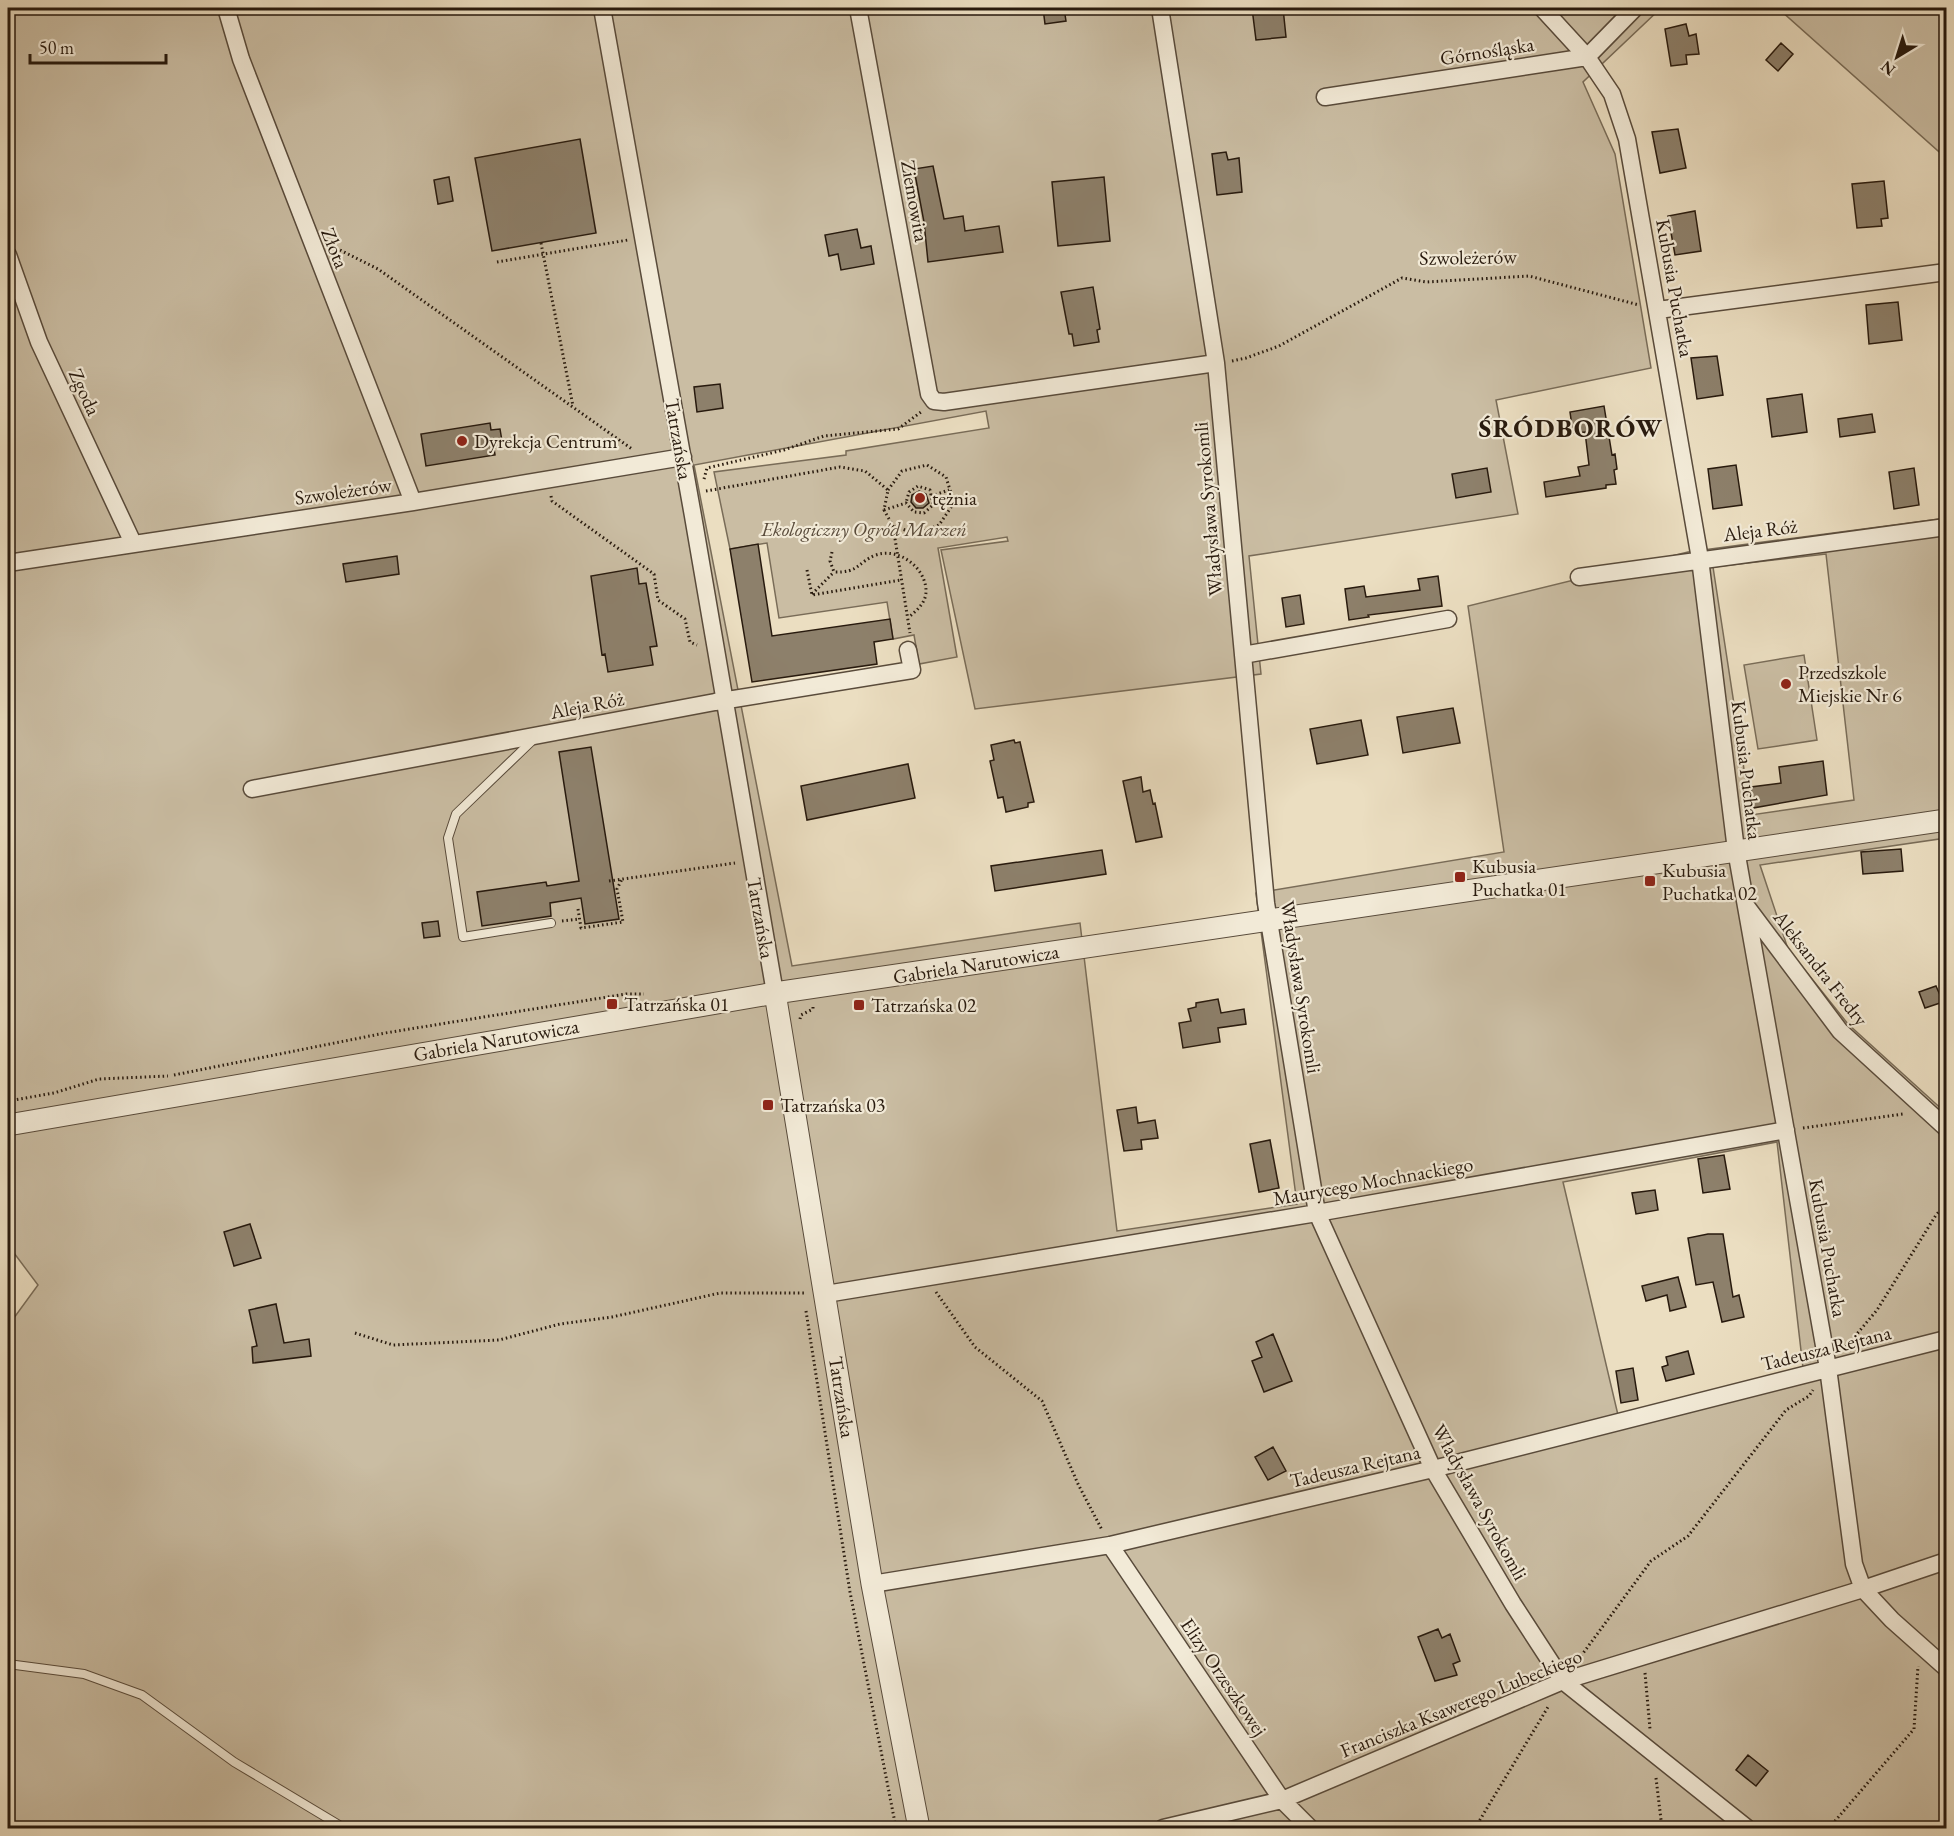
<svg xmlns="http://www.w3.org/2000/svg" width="1954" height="1836" font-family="'EB Garamond',serif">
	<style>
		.green { fill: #cabda3; stroke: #796c58; stroke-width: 1.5; fill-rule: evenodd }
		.building { fill: #8d806b; stroke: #281a0e; stroke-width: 1.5 }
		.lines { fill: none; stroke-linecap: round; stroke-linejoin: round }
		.service-casing { stroke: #594b3b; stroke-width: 10 }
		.minor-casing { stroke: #594b3b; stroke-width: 19 }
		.tertiary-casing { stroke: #594b3b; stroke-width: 23 }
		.path { stroke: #281a0e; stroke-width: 3; stroke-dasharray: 1.5 3; stroke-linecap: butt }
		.service { stroke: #f2ead7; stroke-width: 8 }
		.minor { stroke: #f2ead7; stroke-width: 16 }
		.tertiary { stroke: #f2ead7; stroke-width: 21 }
		.poi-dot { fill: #8f2418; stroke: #f2ead7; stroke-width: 2 }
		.labels { text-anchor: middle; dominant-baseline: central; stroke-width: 4.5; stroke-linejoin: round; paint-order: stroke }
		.street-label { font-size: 20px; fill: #281a0e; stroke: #f2ead7 }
		.poi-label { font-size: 20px; fill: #281a0e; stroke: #f2ead7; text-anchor: start }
		.park-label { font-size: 20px; font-style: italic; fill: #594b3b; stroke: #f2ead7 }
		.district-label { font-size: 26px; font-weight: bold; letter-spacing: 1.5px; fill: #281a0e; stroke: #f2ead7 }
	</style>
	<rect width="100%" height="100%" fill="#ebdec1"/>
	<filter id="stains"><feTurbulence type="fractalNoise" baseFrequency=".00333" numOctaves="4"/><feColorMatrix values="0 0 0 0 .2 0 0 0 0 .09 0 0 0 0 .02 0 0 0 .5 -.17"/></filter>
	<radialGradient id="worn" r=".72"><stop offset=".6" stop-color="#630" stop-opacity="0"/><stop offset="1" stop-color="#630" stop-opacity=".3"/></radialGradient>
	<!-- green -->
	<path class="green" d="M 8,8 L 1661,8 L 1583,82 L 1615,154 L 1651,368 L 1496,400 L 1518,514 L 1249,556 L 1261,674 L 975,709 L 941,550 L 1008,541 L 1007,537 L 938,548 L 957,657 L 919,664 L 914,635 L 893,639 L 887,602 L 779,618 L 767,543 L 730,549 L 714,472 L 846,455 L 846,451 L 989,428 L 986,411 L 694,465 L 792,966 L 1080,923 L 1117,1231 L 1297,1204 L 1256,893 L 1504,852 L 1468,606 L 1688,552 L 1946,518 L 1946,838 L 1760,865 L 1788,949 L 1848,1024 L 1946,1113 L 1946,1828 L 8,1828 L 8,1326 L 38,1285 L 8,1245 ZM 1826,554 L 1854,800 L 1751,815 L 1713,567 ZM 1777,1142 L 1803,1368 L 1618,1415 L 1563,1182 Z
		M 1771,8 L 1946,8 L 1946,158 L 1781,11 Z
		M 1804,655 L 1817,740 L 1758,749 L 1744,665 Z"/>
	<!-- building -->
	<path class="building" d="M 1043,8 L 1064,8 L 1066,21 L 1045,24 Z
		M 1252,8 L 1283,8 L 1286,37 L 1256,40 Z
		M 1686,24 L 1689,36 L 1696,34 L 1699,54 L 1686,55 L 1687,64 L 1671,66 L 1665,29 Z
		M 1781,43 L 1793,54 L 1778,71 L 1766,60 Z
		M 1678,129 L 1686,168 L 1660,173 L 1652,132 Z
		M 580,139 L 596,233 L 492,251 L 475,158 Z
		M 1226,152 L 1228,160 L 1239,158 L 1242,192 L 1217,195 L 1212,154 Z
		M 933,166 L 944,219 L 963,216 L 965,231 L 999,226 L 1003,252 L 928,262 L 924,222 L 914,169 Z
		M 449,177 L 453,201 L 438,204 L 434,180 Z
		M 1104,177 L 1110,241 L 1058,246 L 1052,182 Z
		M 1884,181 L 1888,218 L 1881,219 L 1882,226 L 1857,228 L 1852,184 Z
		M 1695,211 L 1701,251 L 1675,255 L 1668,216 Z
		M 857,229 L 861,248 L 871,246 L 874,264 L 841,270 L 838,254 L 829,256 L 825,235 Z
		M 1093,287 L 1100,329 L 1097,330 L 1099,342 L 1074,346 L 1072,334 L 1069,334 L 1061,292 Z
		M 1898,302 L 1902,340 L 1869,344 L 1866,305 Z
		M 1717,356 L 1723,395 L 1697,399 L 1691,358 Z
		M 720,384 L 723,408 L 697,412 L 694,387 Z
		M 1802,394 L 1807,432 L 1772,437 L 1767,399 Z
		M 1604,406 L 1612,455 L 1615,454 L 1617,469 L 1614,470 L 1616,484 L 1606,485 L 1606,488 L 1546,497 L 1544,482 L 1580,476 L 1578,467 L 1589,465 L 1585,432 L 1573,433 L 1570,412 Z
		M 1872,414 L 1875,432 L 1840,437 L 1838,419 Z
		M 490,423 L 491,430 L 500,429 L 503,447 L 494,448 L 495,455 L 426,466 L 421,434 Z
		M 1736,465 L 1742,505 L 1713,509 L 1708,469 Z
		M 1487,468 L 1491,492 L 1456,498 L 1452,474 Z
		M 1914,468 L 1919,505 L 1894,509 L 1889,472 Z
		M 919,491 L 926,494 L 929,503 L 923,508 L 916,508 L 911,502 L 912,495 Z
		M 758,544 L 772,636 L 890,619 L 893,639 L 874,642 L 877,664 L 752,682 L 730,549 Z
		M 397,556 L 399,574 L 346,582 L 343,564 Z
		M 637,568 L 639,584 L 646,583 L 657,646 L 650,647 L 653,665 L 608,672 L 605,654 L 602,655 L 591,576 Z
		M 1438,576 L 1442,606 L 1368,615 L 1369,617 L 1349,620 L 1345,589 L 1364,586 L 1366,597 L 1420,590 L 1418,579 Z
		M 1300,595 L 1304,624 L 1286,627 L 1282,598 Z
		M 1453,708 L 1460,743 L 1403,753 L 1397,717 Z
		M 1361,720 L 1368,755 L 1317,764 L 1310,729 Z
		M 1014,740 L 1015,743 L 1020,742 L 1034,802 L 1028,803 L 1028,807 L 1006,812 L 1003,797 L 998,798 L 993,775 L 990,761 L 994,760 L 991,745 Z
		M 591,747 L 619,919 L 585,924 L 581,898 L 550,903 L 551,916 L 482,926 L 477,892 L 546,882 L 547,886 L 579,881 L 559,752 Z
		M 1823,761 L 1827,795 L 1753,808 L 1751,787 L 1781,783 L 1779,767 Z
		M 908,764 L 915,798 L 807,820 L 801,786 Z
		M 1141,777 L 1143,792 L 1150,790 L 1153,804 L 1155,803 L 1162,837 L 1136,842 L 1123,781 Z
		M 1901,849 L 1903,871 L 1863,874 L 1861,852 Z
		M 1102,850 L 1106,874 L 995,891 L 991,866 Z
		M 438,921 L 440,936 L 424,938 L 422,923 Z
		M 1936,986 L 1943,1002 L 1925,1008 L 1919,992 Z
		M 1218,999 L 1221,1013 L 1244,1009 L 1246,1024 L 1218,1028 L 1220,1042 L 1183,1048 L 1179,1023 L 1191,1021 L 1188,1009 L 1196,1007 L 1196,1003 Z
		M 1136,1107 L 1138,1123 L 1155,1120 L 1158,1138 L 1141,1140 L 1142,1149 L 1124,1151 L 1117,1110 Z
		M 1270,1140 L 1279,1188 L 1259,1192 L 1250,1144 Z
		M 1724,1155 L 1730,1189 L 1703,1193 L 1698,1159 Z
		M 1655,1190 L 1658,1210 L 1636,1214 L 1632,1193 Z
		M 250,1224 L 261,1258 L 234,1266 L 224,1232 Z
		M 1708,1234 L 1723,1234 L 1733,1297 L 1739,1295 L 1744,1317 L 1722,1322 L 1713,1282 L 1696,1285 L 1688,1238 Z
		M 1678,1277 L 1686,1307 L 1670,1311 L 1667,1295 L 1646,1301 L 1642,1286 Z
		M 276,1304 L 284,1343 L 309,1339 L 311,1356 L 253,1363 L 252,1347 L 257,1346 L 249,1310 Z
		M 1273,1334 L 1292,1381 L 1264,1392 L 1252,1361 L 1262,1357 L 1256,1342 Z
		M 1688,1351 L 1694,1374 L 1666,1381 L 1662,1367 L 1668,1365 L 1666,1357 Z
		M 1633,1368 L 1638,1400 L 1621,1403 L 1616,1371 Z
		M 1273,1447 L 1286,1471 L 1268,1480 L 1255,1457 Z
		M 1438,1629 L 1442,1638 L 1450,1634 L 1460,1661 L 1453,1664 L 1457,1675 L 1435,1681 L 1418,1637 Z
		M 1748,1755 L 1768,1771 L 1756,1786 L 1736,1770 Z"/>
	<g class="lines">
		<!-- service casing -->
		<g class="service-casing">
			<path id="service" d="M 535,738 L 456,814 L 448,838 L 463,937 L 551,923
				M 8,1664 L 84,1674 L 142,1695 L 234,1762 L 344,1828"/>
		</g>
		<!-- minor casing -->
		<g class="minor-casing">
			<path id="minor" d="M 226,8 L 241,59 L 413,502
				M 602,8 L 693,516 L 775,993
				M 858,8 L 929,394 L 934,401 L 944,402 L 1216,363
				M 1160,8 L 1216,363 L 1266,903 L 1317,1213 L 1433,1469 L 1513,1604 L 1563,1681 L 1747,1828
				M 1542,8 L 1587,57 L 1612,94 L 1627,139 L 1700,559 L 1736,850 L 1828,1368 L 1854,1564 L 1863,1589 L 1892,1620 L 1946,1668
				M 1325,97 L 1587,57 L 1635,8
				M 8,255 L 39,342 L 133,543
				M 1658,310 L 1946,272
				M 8,563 L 413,502 L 683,457
				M 1579,577 L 1946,527
				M 1243,655 L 1448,619
				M 252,789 L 715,702 L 912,670 L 908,650
				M 1747,907 L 1840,1031 L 1946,1128
				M 826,1294 L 1317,1213 L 1786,1130
				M 1110,1545 L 1282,1800 L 1310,1828
				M 872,1584 L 1110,1545 L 1433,1469 L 1946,1339
				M 1163,1828 L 1282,1800 L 1563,1681 L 1863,1589 L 1946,1561"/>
		</g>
		<!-- tertiary casing -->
		<g class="tertiary-casing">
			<path id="tertiary" d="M 775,993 L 872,1584 L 919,1828
				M 8,1125 L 775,993 L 1946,820"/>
		</g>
		<!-- path -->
		<path class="path" d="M 541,243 L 573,406
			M 332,246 L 378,269 L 632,449
			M 497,262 L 628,240
			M 1232,361 L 1246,358 L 1279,346 L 1402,278 L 1426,282 L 1529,276 L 1639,305
			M 704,479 L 707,468 L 784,450 L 824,436 L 898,429 L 921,412
			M 888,490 L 902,471 L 927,465 L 946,477 L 954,503 L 939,525 L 917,534 L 893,526
			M 706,491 L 840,467 L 865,471 L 888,490 L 884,510 L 893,526 L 910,633
			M 551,496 L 552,501 L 654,574 L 658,600 L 685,619 L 690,642 L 697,645
			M 931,496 L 949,490
			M 884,510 L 906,503 L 914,512 L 924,513 L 933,505 L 930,490 L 918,486 L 909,492 L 906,503
			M 832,552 L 830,561 L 834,572 C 860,573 857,562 876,555 C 899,547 926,568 926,591 C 926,603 917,610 909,617
			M 807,570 L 812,595 L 901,580
			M 812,594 L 834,572
			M 609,881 L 735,863
			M 578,909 L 581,928 L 623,922 L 617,889 L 622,879
			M 562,921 L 579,919
			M 800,1019 L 801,1015 L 813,1009 L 813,1006
			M 174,1075 L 385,1033 L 626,994 L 644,994
			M 8,1101 L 54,1093 L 99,1079 L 168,1076
			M 1803,1128 L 1903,1114
			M 936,1292 L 975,1347 L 1042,1401 L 1078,1484 L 1102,1530
			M 806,1311 L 850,1592 L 896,1828
			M 355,1333 L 393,1345 L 499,1340 L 560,1324 L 612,1317 L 720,1293 L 806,1293
			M 1846,1347 L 1877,1310 L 1936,1215 L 1946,1204
			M 1581,1656 L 1651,1561 L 1688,1536 L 1786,1410 L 1809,1396 L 1813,1390
			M 1645,1673 L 1650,1729
			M 1656,1778 L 1662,1828
			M 1475,1828 L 1548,1707
			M 1829,1828 L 1914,1729 L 1918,1666"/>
		<!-- service -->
		<use href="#service" class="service"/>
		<!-- minor -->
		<use href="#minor" class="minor"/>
		<!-- tertiary -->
		<use href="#tertiary" class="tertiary"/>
	</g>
	<!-- markers -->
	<g class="poi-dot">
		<circle cx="462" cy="441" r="6"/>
		<circle cx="920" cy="498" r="6"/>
		<circle cx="1786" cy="684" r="6"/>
		<rect x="1454" y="871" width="12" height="12" rx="3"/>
		<rect x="1644" y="875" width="12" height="12" rx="3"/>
		<rect x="606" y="998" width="12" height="12" rx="3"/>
		<rect x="853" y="999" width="12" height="12" rx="3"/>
		<rect x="762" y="1099" width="12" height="12" rx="3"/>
	</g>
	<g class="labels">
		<!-- street labels -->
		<g class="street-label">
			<text transform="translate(1487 51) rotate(-9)">Górnośląska</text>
			<text transform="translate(915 201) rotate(80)">Ziemowita</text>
			<text transform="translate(335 248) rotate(68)">Złota</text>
			<text transform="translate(1468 257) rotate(-1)">Szwoleżerów</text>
			<text transform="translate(1675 288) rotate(80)">Kubusia Puchatka</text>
			<text transform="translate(85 392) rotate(65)">Zgoda</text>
			<text transform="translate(679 439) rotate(80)">Tatrzańska</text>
			<text transform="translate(343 491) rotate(-8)">Szwoleżerów</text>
			<text transform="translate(1208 509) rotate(-95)">Władysława Syrokomli</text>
			<text transform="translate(1760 530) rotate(-7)">Aleja Róż</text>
			<text transform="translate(587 705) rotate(-11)">Aleja Róż</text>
			<text transform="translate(1747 770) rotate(83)">Kubusia Puchatka</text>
			<text transform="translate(761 918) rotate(80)">Tatrzańska</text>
			<text transform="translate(976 964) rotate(-9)">Gabriela Narutowicza</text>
			<text transform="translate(1821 968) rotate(52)">Aleksandra Fredry</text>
			<text transform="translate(1301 987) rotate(81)">Władysława Syrokomli</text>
			<text transform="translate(496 1040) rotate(-10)">Gabriela Narutowicza</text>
			<text transform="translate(1373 1181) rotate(-10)">Maurycego Mochnackiego</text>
			<text transform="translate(1828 1248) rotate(80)">Kubusia Puchatka</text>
			<text transform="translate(1826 1348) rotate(-14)">Tadeusza Rejtana</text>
			<text transform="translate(842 1397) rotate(81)">Tatrzańska</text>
			<text transform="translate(1355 1466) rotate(-13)">Tadeusza Rejtana</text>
			<text transform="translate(1480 1502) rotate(61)">Władysława Syrokomli</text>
			<text transform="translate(1224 1677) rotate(56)">Elizy Orzeszkowej</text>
			<text transform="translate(1461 1703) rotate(-22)">Franciszka Ksawerego Lubeckiego</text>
		</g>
		<!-- poi labels -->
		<g class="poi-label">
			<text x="474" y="441">Dyrekcja Centrum</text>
			<text x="932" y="498">tężnia</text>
			<text x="1798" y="672">Przedszkole<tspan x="1798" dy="23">Miejskie Nr 6</tspan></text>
			<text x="1472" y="866">Kubusia<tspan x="1472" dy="23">Puchatka 01</tspan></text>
			<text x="1662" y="870">Kubusia<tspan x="1662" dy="23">Puchatka 02</tspan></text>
			<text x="624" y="1004">Tatrzańska 01</text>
			<text x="871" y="1005">Tatrzańska 02</text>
			<text x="780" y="1105">Tatrzańska 03</text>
		</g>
		<!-- park labels -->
		<g class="park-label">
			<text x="864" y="529">Ekologiczny Ogród Marzeń</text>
		</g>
		<!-- district labels -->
		<g class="district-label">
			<text x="1571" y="428">ŚRÓDBORÓW</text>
		</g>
	</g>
	<!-- margin -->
	<rect width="1954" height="1836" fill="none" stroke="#ebdec1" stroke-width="30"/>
	<rect x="9" y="9" width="1936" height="1818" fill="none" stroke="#281a0e" stroke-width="3"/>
	<rect x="15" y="15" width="1924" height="1806" fill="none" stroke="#281a0e" stroke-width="1.5"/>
	<!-- north arrow -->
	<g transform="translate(1897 57) rotate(218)" stroke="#f2ead7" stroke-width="4.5" paint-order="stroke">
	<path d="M0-4.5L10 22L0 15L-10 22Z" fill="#281a0e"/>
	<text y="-9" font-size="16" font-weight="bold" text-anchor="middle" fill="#281a0e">N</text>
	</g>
	<!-- scale -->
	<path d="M30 54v9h136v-9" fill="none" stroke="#281a0e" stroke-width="3"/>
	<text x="39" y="54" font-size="18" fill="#281a0e" stroke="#f2ead7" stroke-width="4.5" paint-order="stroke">50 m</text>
	<rect width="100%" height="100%" filter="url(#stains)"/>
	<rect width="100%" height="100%" fill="url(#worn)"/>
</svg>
